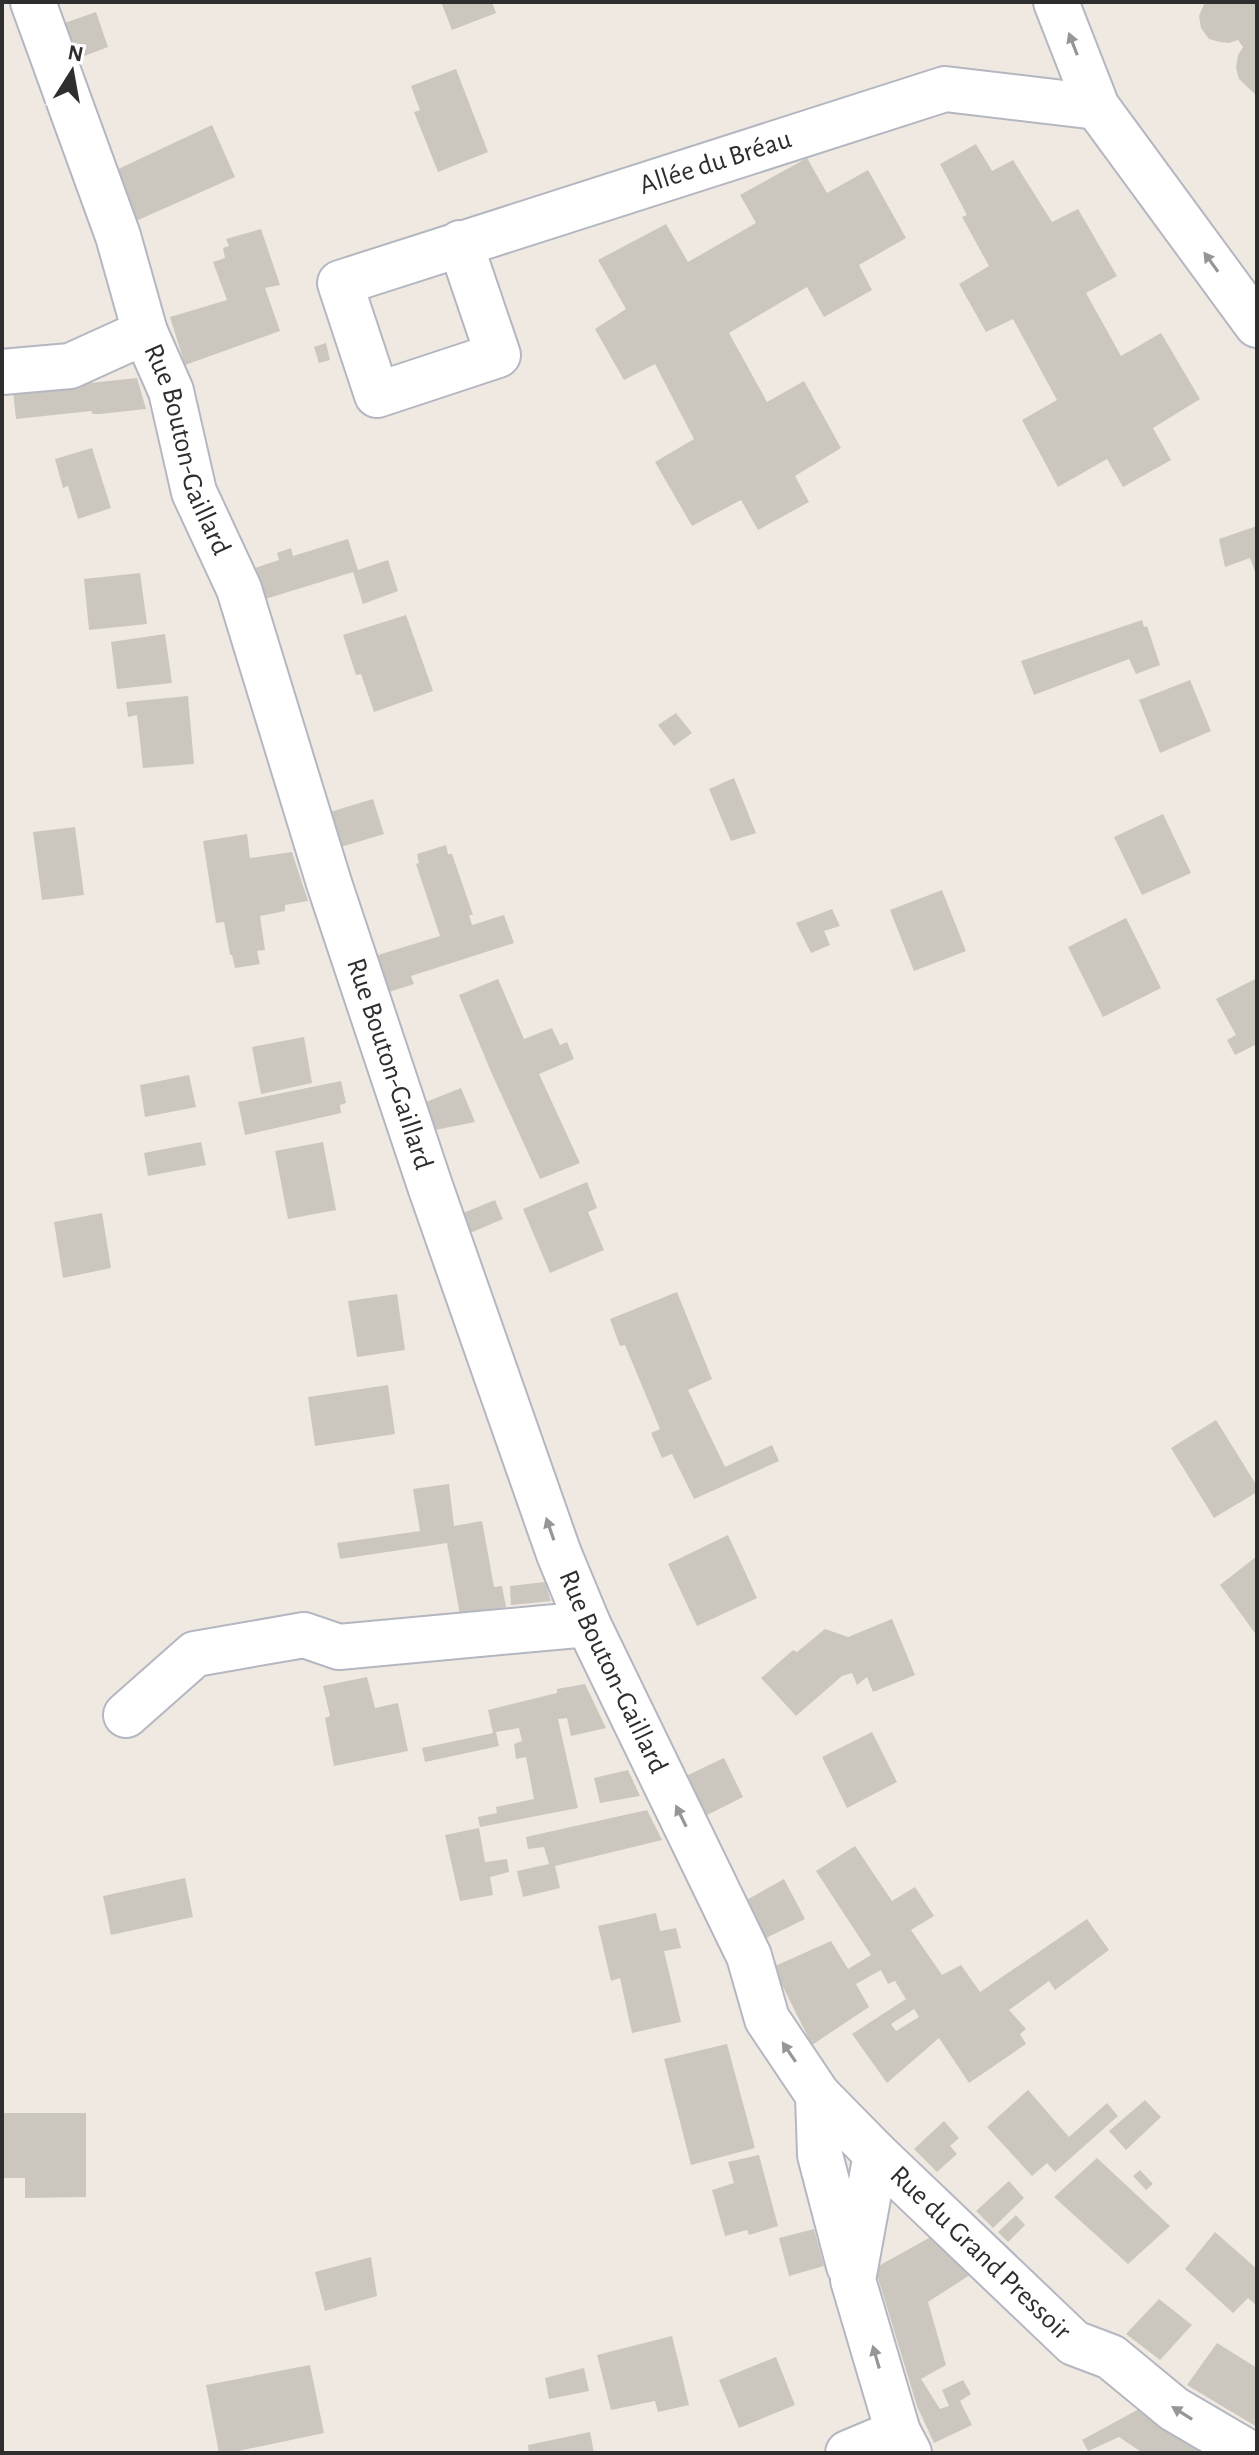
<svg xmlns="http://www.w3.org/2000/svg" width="1259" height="2455" font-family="'Alegreya Sans',sans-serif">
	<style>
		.building { fill: #cbc7bf; fill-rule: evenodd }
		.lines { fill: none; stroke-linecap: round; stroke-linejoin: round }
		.minor-casing { stroke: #b4b7c1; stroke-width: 48 }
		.minor { stroke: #fff; stroke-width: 44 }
		.oneway { fill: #969696 }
		.labels { text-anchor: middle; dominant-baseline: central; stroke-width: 6; stroke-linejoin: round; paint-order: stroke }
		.street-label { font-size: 28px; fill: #2e2e2e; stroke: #fff }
	</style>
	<rect width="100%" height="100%" fill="#efe9e1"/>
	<!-- building -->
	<path class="building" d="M 441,2 L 492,2 L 496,13 L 452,30 Z
		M 1205,2 L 1257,2 L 1257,96 L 1239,79 L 1236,68 L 1238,55 L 1243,47 L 1238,40 L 1229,43 L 1220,42 L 1209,39 L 1201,28 L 1199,16 Z
		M 96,12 L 108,47 L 74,60 L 62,24 Z
		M 456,69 L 488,152 L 438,172 L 414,112 L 420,110 L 411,86 Z
		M 212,125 L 235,177 L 136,221 L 114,171 Z
		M 976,144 L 992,171 L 1013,160 L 1052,222 L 1078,209 L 1117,276 L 1086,293 L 1121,356 L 1161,333 L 1200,399 L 1153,428 L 1171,460 L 1123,487 L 1107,459 L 1058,487 L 1022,420 L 1057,400 L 1013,319 L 986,332 L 959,284 L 989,266 L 962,217 L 967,215 L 940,164 Z
		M 807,158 L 827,193 L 868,170 L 906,238 L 859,265 L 872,290 L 824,317 L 807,287 L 729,333 L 767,402 L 804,381 L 841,448 L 795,476 L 809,502 L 758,530 L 741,500 L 692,526 L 655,462 L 694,439 L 655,364 L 624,380 L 595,329 L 626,309 L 598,260 L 666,224 L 688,262 L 756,223 L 740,195 Z
		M 261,229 L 280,285 L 265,288 L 280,331 L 185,365 L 170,317 L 227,300 L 213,262 L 225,258 L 223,248 L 229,246 L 226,239 Z
		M 326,343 L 330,360 L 319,363 L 314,347 Z
		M 137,378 L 146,409 L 100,414 L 93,414 L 91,411 L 16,419 L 13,391 Z
		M 92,448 L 111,508 L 78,519 L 68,486 L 63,488 L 55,459 Z
		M 1257,526 L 1257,577 L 1250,558 L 1225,567 L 1219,539 Z
		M 348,539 L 358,570 L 388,560 L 398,591 L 363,604 L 353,572 L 262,600 L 252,569 L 279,560 L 277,553 L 291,548 L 293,556 Z
		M 140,573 L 147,624 L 89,630 L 84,579 Z
		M 406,615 L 433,691 L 374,712 L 361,674 L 356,675 L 343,635 Z
		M 1142,620 L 1144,627 L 1147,626 L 1160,665 L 1136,674 L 1129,659 L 1034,695 L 1021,661 Z
		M 165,634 L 172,683 L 117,689 L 111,642 Z
		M 1190,680 L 1211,731 L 1160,753 L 1139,700 Z
		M 188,696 L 194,764 L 143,768 L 137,715 L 128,717 L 126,702 Z
		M 676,713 L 692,733 L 674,746 L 658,725 Z
		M 734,778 L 756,833 L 731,841 L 709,789 Z
		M 373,799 L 384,834 L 341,847 L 330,812 Z
		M 1163,814 L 1191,873 L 1142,895 L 1114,837 Z
		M 75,827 L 84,895 L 42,900 L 33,832 Z
		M 247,834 L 250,858 L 292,852 L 308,901 L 285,905 L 285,911 L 260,916 L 265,950 L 257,951 L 260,964 L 235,968 L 232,955 L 230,955 L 224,922 L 216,923 L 203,841 Z
		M 446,845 L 448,854 L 452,854 L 473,915 L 469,915 L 472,925 L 504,915 L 514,943 L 411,976 L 414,984 L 389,992 L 378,955 L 440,936 L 416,864 L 419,863 L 417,854 Z
		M 942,890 L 966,951 L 914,971 L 890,910 Z
		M 832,909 L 840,926 L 824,931 L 830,945 L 811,953 L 796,923 Z
		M 1126,918 L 1161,988 L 1103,1017 L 1068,947 Z
		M 1257,978 L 1257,1044 L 1235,1055 L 1227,1040 L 1236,1035 L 1216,999 Z
		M 498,979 L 524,1039 L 552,1028 L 560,1045 L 567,1042 L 574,1059 L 539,1074 L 580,1163 L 540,1179 L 492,1074 L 459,995 Z
		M 304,1037 L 312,1083 L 261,1094 L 252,1047 Z
		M 189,1075 L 196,1107 L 145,1117 L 140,1085 Z
		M 341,1081 L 346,1103 L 340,1105 L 341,1113 L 245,1135 L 238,1102 Z
		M 461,1088 L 475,1122 L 435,1130 L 426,1102 Z
		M 201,1142 L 206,1165 L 148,1176 L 144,1153 Z
		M 323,1142 L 336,1210 L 288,1219 L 275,1151 Z
		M 587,1182 L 597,1208 L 588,1212 L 604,1250 L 550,1273 L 523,1209 Z
		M 495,1200 L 503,1219 L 470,1233 L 463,1213 Z
		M 102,1213 L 111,1268 L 63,1278 L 54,1222 Z
		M 677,1292 L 712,1379 L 688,1390 L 725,1467 L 772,1445 L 779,1461 L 694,1499 L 672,1454 L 662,1458 L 651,1433 L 660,1429 L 625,1345 L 620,1346 L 610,1319 Z
		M 397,1294 L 405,1350 L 357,1357 L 348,1301 Z
		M 388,1385 L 395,1434 L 315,1446 L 308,1397 Z
		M 1216,1420 L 1257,1486 L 1257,1492 L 1214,1518 L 1171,1448 Z
		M 449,1484 L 454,1526 L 482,1521 L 494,1587 L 502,1586 L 506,1607 L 460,1615 L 447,1543 L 340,1559 L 337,1543 L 420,1531 L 413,1489 Z
		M 728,1535 L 757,1598 L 697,1626 L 668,1564 Z
		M 1257,1556 L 1257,1636 L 1220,1585 Z
		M 545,1582 L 551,1601 L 511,1605 L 510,1586 Z
		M 892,1619 L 915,1675 L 873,1692 L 867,1677 L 857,1685 L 852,1673 L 842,1676 L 796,1716 L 761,1678 L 793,1650 L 797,1652 L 825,1629 L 848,1637 Z
		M 367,1677 L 375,1708 L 398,1703 L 408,1751 L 334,1766 L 325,1718 L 330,1716 L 323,1686 Z
		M 585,1684 L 606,1728 L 571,1736 L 567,1718 L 558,1719 L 578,1808 L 480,1827 L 478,1817 L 497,1813 L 496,1807 L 534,1799 L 526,1757 L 516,1759 L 514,1744 L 522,1741 L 519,1728 L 496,1732 L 499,1746 L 425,1762 L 422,1748 L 493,1733 L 488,1710 L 557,1693 L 557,1689 Z
		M 872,1732 L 897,1782 L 847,1808 L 822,1757 Z
		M 724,1758 L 743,1797 L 705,1816 L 686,1776 Z
		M 628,1770 L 640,1796 L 600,1803 L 594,1778 Z
		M 647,1810 L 662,1840 L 555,1866 L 560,1888 L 523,1897 L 517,1871 L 549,1864 L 544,1847 L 528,1849 L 526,1837 Z
		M 479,1828 L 485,1862 L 507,1859 L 509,1872 L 490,1877 L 493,1895 L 460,1901 L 445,1835 Z
		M 855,1846 L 892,1901 L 915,1887 L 934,1916 L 911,1930 L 942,1975 L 961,1965 L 980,1992 L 1087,1919 L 1109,1950 L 1055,1990 L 1049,1981 L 1009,2010 L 1026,2029 L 1020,2034 L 1026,2044 L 969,2083 L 939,2038 L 887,2083 L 852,2034 L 906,1999 L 895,1981 L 888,1984 L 881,1970 L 856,1984 L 869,2007 L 812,2045 L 773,1967 L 831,1941 L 848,1969 L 871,1955 L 816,1871 ZM 914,2009 L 919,2017 L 896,2031 L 891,2024 Z
		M 185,1878 L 193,1917 L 111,1935 L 103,1896 Z
		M 784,1879 L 805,1919 L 760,1941 L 741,1903 Z
		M 656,1913 L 660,1931 L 676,1928 L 681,1948 L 664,1951 L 681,2022 L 632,2033 L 620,1978 L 611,1981 L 598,1926 Z
		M 727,2044 L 755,2148 L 691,2165 L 664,2059 Z
		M 1028,2090 L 1069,2137 L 1107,2103 L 1118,2116 L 1055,2172 L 1047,2163 L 1032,2176 L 987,2127 Z
		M 1145,2100 L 1161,2117 L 1126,2150 L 1109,2131 Z
		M 2,2113 L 86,2113 L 86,2197 L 25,2198 L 25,2178 L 2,2178 Z
		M 944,2121 L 959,2138 L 950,2146 L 957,2154 L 937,2172 L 914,2149 Z
		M 759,2155 L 778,2226 L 749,2235 L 747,2230 L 725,2236 L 712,2190 L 734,2183 L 728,2162 Z
		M 1097,2158 L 1170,2226 L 1128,2264 L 1054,2197 Z
		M 1140,2170 L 1153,2184 L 1146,2190 L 1133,2176 Z
		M 1009,2181 L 1024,2198 L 993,2228 L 976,2211 Z
		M 1016,2215 L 1025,2225 L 1008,2242 L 998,2232 Z
		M 814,2229 L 824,2266 L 789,2276 L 779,2238 Z
		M 1215,2232 L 1257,2269 L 1257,2306 L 1248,2298 L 1233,2313 L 1185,2269 Z
		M 936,2234 L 973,2273 L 928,2302 L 946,2365 L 921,2379 L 940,2409 L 949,2406 L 942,2390 L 963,2380 L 971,2394 L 960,2401 L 972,2425 L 934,2443 L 917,2406 L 875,2268 Z
		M 371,2257 L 377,2296 L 325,2311 L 315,2272 Z
		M 1159,2299 L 1192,2325 L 1160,2360 L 1126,2334 Z
		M 672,2336 L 689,2405 L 658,2412 L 655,2401 L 611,2410 L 597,2355 Z
		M 1217,2343 L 1257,2368 L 1257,2427 L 1187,2385 Z
		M 776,2357 L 795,2405 L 739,2428 L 719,2380 Z
		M 310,2365 L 324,2433 L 229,2453 L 219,2453 L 206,2385 Z
		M 584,2368 L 589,2391 L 549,2399 L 545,2378 Z
		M 1139,2409 L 1208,2453 L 1143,2453 L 1119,2437 L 1088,2451 L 1082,2440 Z
		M 590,2432 L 594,2453 L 529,2453 L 528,2445 Z"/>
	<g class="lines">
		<!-- minor casing -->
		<g class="minor-casing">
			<g id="minor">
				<path id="s1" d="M 33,2 L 118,236 L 145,332 L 171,391 L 194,492 L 239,589 L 329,883 L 430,1186 L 559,1554 L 588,1624 L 749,1956 L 767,2019 L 818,2095 L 876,2154 L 853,2280 L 898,2432 L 909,2453"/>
				<path d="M 1056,2 L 1097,107 L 1257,325"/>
				<path id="s2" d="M 460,243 L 498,355 L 377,395 L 340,283 L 945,89 L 1097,107"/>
				<path d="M 2,372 L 70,366 L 145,332"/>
				<path d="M 126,1715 L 195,1654 L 304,1635 L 339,1647 L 588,1624"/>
				<path d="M 818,2095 L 820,2155 L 849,2266"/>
				<path id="s3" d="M 876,2154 L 1074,2343 L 1111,2357 L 1174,2409 L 1249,2453"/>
				<path d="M 848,2453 L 898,2432"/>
			</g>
		</g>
		<!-- minor -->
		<use href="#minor" class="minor"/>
	</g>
	<!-- one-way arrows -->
	<defs><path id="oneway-solid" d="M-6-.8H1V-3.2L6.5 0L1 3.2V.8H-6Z" transform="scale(2)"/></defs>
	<g class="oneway">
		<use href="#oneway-solid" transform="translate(1073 44) rotate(-111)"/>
		<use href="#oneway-solid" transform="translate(1211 262) rotate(-126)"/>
		<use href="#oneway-solid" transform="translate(550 1529) rotate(-109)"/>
		<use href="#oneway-solid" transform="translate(681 1816) rotate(-116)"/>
		<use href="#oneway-solid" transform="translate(789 2052) rotate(-124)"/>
		<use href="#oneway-solid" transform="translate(876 2357) rotate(-106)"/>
		<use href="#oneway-solid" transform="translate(1182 2413) rotate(-148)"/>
	</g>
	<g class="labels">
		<!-- street labels -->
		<g class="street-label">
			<text stroke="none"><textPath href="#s2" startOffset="758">Allée du Bréau</textPath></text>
			<text stroke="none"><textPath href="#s1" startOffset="474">Rue Bouton-Gaillard</textPath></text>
			<text stroke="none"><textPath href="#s1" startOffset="1122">Rue Bouton-Gaillard</textPath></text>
			<text stroke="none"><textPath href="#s1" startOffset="1770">Rue Bouton-Gaillard</textPath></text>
			<text stroke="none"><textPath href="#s3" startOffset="144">Rue du Grand Pressoir</textPath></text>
		</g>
	</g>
	<!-- border -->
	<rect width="1259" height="2455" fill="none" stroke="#2e2e2e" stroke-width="8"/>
	<!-- north arrow -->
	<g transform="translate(72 72) rotate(11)" stroke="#ffffff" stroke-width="6" paint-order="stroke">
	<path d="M0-6L14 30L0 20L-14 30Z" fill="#2e2e2e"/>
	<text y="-12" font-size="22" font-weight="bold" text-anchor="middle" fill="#2e2e2e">N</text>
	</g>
</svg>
